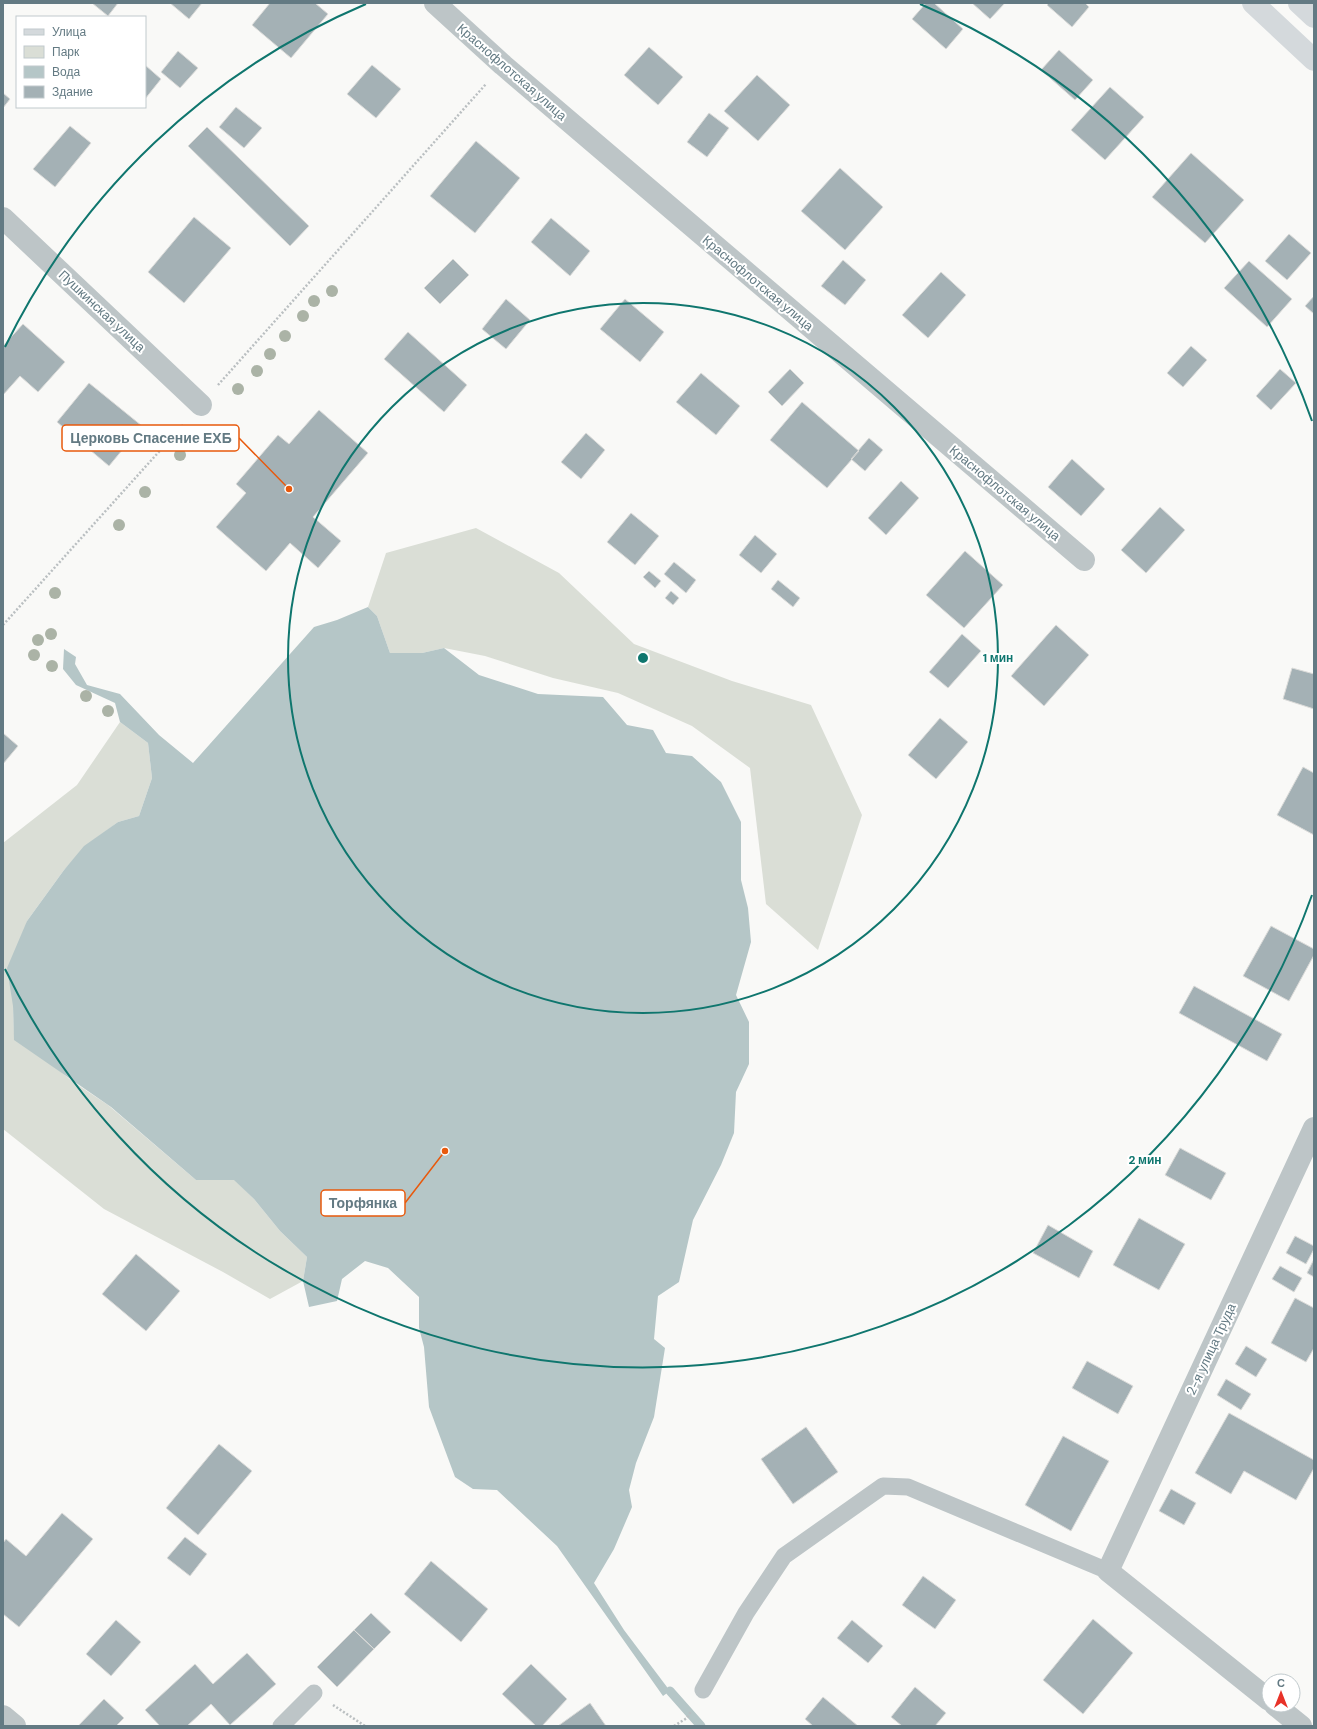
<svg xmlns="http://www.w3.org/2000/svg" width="1317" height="1729" font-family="'DM Sans',sans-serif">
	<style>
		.green { fill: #daded6 }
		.water { fill: #b5c6c7 }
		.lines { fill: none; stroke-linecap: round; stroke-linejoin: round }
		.stream { stroke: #b5c6c7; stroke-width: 9 }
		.building { fill: #a4b1b5; stroke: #dbdbd9 }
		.path { stroke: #babfc1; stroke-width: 2.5; stroke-dasharray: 2 2; stroke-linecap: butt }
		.lane { stroke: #bdc5c7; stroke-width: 17 }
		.street { stroke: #bdc5c7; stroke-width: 22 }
		.primary { stroke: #d4d9dc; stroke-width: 22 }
		.tree { fill: #abb3a6 }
		.ring { fill: none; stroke: #0f766e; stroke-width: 2 }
		.labels { text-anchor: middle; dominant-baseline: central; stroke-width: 4; stroke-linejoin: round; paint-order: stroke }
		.street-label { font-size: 13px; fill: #637a83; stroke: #fff }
		.centre { fill: #0f766e; stroke: #fff; stroke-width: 2 }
		.ring-label { font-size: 12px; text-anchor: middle; font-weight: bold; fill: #0f766e; stroke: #fff; stroke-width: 4; stroke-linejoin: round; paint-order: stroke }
		.leader { fill: none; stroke: #e8590c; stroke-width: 1.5 }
		.callout-dot { fill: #e8590c; stroke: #fff; stroke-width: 1.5 }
		.callout { fill: #fff; stroke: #e8590c; stroke-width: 1.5 }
		.callout-label { font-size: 14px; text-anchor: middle; font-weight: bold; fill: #637a83 }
	</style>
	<rect width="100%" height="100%" fill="#f9f9f7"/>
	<!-- green -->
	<path class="green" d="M 476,528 L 559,573 L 634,644 L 732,681 L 811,705 L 862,815 L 818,950 L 766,904 L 750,768 L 692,726 L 618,693 L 553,678 L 485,656 L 444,648 L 422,653 L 390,653 L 377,616 L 368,607 L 386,553 Z
		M 120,722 L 148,743 L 152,778 L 139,816 L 118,822 L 87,845 L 64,870 L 27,921 L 13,1006 L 14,1034 L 72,1081 L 108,1105 L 196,1180 L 234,1179 L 254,1199 L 280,1231 L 307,1257 L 303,1281 L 270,1299 L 223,1272 L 104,1209 L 3,1129 L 3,843 L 77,785 Z"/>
	<!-- water -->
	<path class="water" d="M 368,607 L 377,616 L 390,653 L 422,653 L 444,648 L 479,675 L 538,694 L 603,697 L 627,725 L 653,730 L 666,753 L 692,756 L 721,782 L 741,822 L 741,880 L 748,908 L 751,942 L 736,995 L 749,1022 L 749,1064 L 736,1092 L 734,1133 L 721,1165 L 693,1220 L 679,1282 L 658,1296 L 654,1339 L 665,1348 L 654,1417 L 636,1463 L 629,1490 L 632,1507 L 614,1549 L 594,1583 L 624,1630 L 670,1691 L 663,1696 L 557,1546 L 497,1490 L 473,1489 L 455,1477 L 429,1407 L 424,1347 L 419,1328 L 419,1297 L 388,1268 L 365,1261 L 342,1279 L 337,1301 L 309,1307 L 303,1281 L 307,1257 L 280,1231 L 254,1199 L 234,1180 L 196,1180 L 111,1107 L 14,1040 L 13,1006 L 7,968 L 27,921 L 64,870 L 84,846 L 118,822 L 139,816 L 152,778 L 148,743 L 120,722 L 115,703 L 76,685 L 63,669 L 64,649 L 76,657 L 75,664 L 87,685 L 120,694 L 159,735 L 193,763 L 314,627 L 337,620 Z"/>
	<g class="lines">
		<!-- stream -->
		<path class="stream" d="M 670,1691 L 701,1726"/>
	</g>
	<!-- building -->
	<path class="building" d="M 92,3 L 118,3 L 108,16 Z
		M 170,3 L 202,3 L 189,19 Z
		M 270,3 L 315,3 L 328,14 L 291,58 L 252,25 Z
		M 926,3 L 934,3 L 963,29 L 946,49 L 912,19 Z
		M 972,3 L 1005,3 L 990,19 Z
		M 1049,3 L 1085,3 L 1089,7 L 1072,27 L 1047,5 Z
		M 649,47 L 683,77 L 658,105 L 624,75 Z
		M 1059,50 L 1093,80 L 1075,100 L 1041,70 Z
		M 178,51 L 198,68 L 180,88 L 161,72 Z
		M 145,65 L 161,79 L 145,99 Z
		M 372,65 L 401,89 L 376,118 L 347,94 Z
		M 757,75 L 790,105 L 758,141 L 724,111 Z
		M 1110,87 L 1144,117 L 1105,160 L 1071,130 Z
		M 3,93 L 10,99 L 3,108 Z
		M 236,107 L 262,128 L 244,148 L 219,127 Z
		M 709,113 L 729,128 L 707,157 L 687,142 Z
		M 70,126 L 91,143 L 55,187 L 33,169 Z
		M 207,127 L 309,226 L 290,246 L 188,146 Z
		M 476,141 L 520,178 L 475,233 L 430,196 Z
		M 1191,153 L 1244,200 L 1205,243 L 1152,197 Z
		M 840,168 L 883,207 L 845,250 L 801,211 Z
		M 194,217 L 231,248 L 184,303 L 148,272 Z
		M 551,218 L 590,251 L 570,276 L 531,242 Z
		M 1289,234 L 1311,253 L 1287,280 L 1265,261 Z
		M 453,259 L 469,275 L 440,304 L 424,288 Z
		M 843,260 L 866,280 L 845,305 L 821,286 Z
		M 1249,261 L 1292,299 L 1267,327 L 1224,288 Z
		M 941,272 L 966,295 L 928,338 L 902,315 Z
		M 1314,296 L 1314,314 L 1305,306 Z
		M 506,299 L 530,320 L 506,349 L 482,329 Z
		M 625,299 L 664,332 L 640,362 L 600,329 Z
		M 23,324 L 65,362 L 38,392 L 20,376 L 3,395 L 3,346 Z
		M 408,332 L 467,385 L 444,412 L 384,359 Z
		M 1191,346 L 1207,360 L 1183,387 L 1167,373 Z
		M 790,369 L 804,383 L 782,406 L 768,392 Z
		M 1280,369 L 1296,383 L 1271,410 L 1256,396 Z
		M 701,373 L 740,406 L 716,435 L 676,402 Z
		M 89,383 L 142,426 L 109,466 L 57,422 Z
		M 802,402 L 859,451 L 827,488 L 770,440 Z
		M 319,410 L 368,453 L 313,517 L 341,541 L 318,568 L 290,543 L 266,571 L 216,527 L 246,493 L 236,484 L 278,435 L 289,444 Z
		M 586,433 L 605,450 L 581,479 L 561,462 Z
		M 869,438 L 883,450 L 865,471 L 851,459 Z
		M 1072,459 L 1105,489 L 1081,516 L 1048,487 Z
		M 901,481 L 919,498 L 886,535 L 868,518 Z
		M 1160,507 L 1185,530 L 1146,573 L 1121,550 Z
		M 631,513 L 659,536 L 635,565 L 607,542 Z
		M 755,535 L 777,554 L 761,573 L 739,555 Z
		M 965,551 L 1003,585 L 964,628 L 926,595 Z
		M 674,562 L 696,580 L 686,593 L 664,574 Z
		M 649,571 L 661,581 L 655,588 L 643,577 Z
		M 778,580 L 800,598 L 793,607 L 771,589 Z
		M 671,591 L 679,598 L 673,605 L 665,598 Z
		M 1056,625 L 1089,655 L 1044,706 L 1011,676 Z
		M 962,634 L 981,651 L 948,688 L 929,672 Z
		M 1292,668 L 1314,674 L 1314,709 L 1283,699 Z
		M 940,718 L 968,742 L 936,779 L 908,755 Z
		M 3,733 L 18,746 L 3,764 Z
		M 1303,767 L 1314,773 L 1314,835 L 1277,815 Z
		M 1271,926 L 1314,949 L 1314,955 L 1289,1001 L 1243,976 Z
		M 1194,986 L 1282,1034 L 1267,1061 L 1179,1013 Z
		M 1180,1148 L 1226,1173 L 1211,1200 L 1165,1175 Z
		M 1139,1218 L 1185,1244 L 1159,1290 L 1113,1265 Z
		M 1048,1225 L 1093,1251 L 1079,1278 L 1033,1253 Z
		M 1295,1236 L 1314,1246 L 1314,1249 L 1306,1264 L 1286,1253 Z
		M 136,1254 L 180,1291 L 146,1331 L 102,1294 Z
		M 1314,1259 L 1314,1277 L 1307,1273 Z
		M 1280,1266 L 1302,1278 L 1294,1292 L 1272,1279 Z
		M 1295,1298 L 1314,1308 L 1314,1348 L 1306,1362 L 1271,1343 Z
		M 1246,1346 L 1267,1359 L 1256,1377 L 1235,1364 Z
		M 1087,1361 L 1133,1386 L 1118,1414 L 1072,1388 Z
		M 1226,1379 L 1251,1394 L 1241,1410 L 1217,1395 Z
		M 1229,1413 L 1314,1460 L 1314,1468 L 1296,1500 L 1244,1471 L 1231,1494 L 1195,1473 Z
		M 806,1427 L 838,1472 L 793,1504 L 761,1459 Z
		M 1063,1436 L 1109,1461 L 1071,1531 L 1025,1505 Z
		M 219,1444 L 252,1471 L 198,1535 L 166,1508 Z
		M 1171,1489 L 1196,1503 L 1184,1525 L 1159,1511 Z
		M 62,1513 L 93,1539 L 19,1627 L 3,1614 L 3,1543 L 6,1539 L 26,1556 Z
		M 185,1537 L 207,1554 L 190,1576 L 167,1558 Z
		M 431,1561 L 488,1609 L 461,1642 L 404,1594 Z
		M 923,1576 L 956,1600 L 935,1629 L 902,1605 Z
		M 371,1613 L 391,1632 L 374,1649 L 354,1630 Z
		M 1093,1619 L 1133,1653 L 1083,1714 L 1043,1680 Z
		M 116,1620 L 141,1642 L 111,1676 L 86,1654 Z
		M 852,1620 L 883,1646 L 868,1663 L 837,1638 Z
		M 354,1630 L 374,1649 L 337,1687 L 317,1667 Z
		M 247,1653 L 276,1684 L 230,1725 L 211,1704 L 187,1726 L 160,1726 L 145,1710 L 195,1664 L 213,1684 Z
		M 531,1664 L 567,1699 L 542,1726 L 536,1726 L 502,1694 Z
		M 915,1687 L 946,1713 L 935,1726 L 902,1726 L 891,1717 Z
		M 823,1697 L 858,1726 L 813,1726 L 805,1719 Z
		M 104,1699 L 124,1718 L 116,1726 L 78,1726 Z
		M 590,1703 L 606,1726 L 558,1726 Z"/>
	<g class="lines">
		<!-- path -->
		<path class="path" d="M 218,385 L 486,84
			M 3,625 L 183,425
			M 333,1705 L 365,1726
			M 674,1726 L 687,1718 L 691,1711"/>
		<!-- lane -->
		<path class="lane" d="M 703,1690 L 746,1613 L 784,1556 L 883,1486 L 908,1487 L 1108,1571
			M 281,1726 L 314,1693"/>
		<!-- street -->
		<path class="street" d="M 435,3 L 503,65 L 1084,560
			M 3,218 L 201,405
			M 1269,1700 L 1108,1571 L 1314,1128
			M 1275,1705 L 1301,1726
			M 3,1716 L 15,1726"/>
		<!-- primary -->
		<path class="primary" d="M 1253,3 L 1314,60
			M 1299,3 L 1314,17"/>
	</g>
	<!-- trees -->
	<g class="tree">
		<circle cx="332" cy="291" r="6"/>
		<circle cx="314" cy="301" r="6"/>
		<circle cx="303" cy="316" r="6"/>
		<circle cx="285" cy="336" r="6"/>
		<circle cx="270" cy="354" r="6"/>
		<circle cx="257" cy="371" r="6"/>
		<circle cx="238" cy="389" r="6"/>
		<circle cx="180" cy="455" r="6"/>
		<circle cx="145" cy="492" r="6"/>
		<circle cx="119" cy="525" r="6"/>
		<circle cx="55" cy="593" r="6"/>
		<circle cx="51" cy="634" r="6"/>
		<circle cx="38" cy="640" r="6"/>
		<circle cx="34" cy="655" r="6"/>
		<circle cx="52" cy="666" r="6"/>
		<circle cx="86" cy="696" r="6"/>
		<circle cx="108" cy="711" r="6"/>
	</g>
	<!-- distance rings -->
	<g class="ring">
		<circle cx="643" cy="658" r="355"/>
		<path d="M1312 895A710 710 0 0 1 5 969M5 347A710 710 0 0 1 366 4M920 4A710 710 0 0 1 1312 421"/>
	</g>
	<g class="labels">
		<!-- street labels -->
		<g class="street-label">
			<text transform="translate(512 72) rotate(41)">Краснофлотская улица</text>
			<text transform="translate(758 283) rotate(40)">Краснофлотская улица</text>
			<text transform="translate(102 311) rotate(43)">Пушкинская улица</text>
			<text transform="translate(1005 493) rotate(40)">Краснофлотская улица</text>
			<text transform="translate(1211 1349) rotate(-65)">2-я улица Труда</text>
		</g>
	</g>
	<circle cx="643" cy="658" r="6" class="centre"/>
	<g class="ring-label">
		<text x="998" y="662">1 мин</text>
		<text x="1145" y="1164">2 мин</text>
	</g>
	<!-- callouts -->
	<path class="leader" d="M289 489L239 438M445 1151L405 1203"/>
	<g class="callout-dot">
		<circle cx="289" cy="489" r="4"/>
		<circle cx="445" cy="1151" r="4"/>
	</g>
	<g class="callout">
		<rect x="62" y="425" width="177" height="26" rx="4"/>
		<rect x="321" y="1190" width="84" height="26" rx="4"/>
	</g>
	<g class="callout-label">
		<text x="151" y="443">Церковь Спасение ЕХБ</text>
		<text x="363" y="1208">Торфянка</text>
	</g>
	<!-- border -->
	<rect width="1317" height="1729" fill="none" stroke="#637a83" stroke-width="8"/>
	<!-- legend -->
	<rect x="16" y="16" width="130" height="92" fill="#ffffff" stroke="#c1cacd"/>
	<rect x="24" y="29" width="20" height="6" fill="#d4d9dc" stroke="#c1cacd"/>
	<text x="52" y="36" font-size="12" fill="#637a83">Улица</text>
	<rect x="24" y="46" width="20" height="12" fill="#daded6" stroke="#c1cacd"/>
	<text x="52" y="56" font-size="12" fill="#637a83">Парк</text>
	<rect x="24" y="66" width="20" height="12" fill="#b5c6c7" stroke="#c1cacd"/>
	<text x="52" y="76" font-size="12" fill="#637a83">Вода</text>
	<rect x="24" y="86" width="20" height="12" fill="#a4b1b5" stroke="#c1cacd"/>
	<text x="52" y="96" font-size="12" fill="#637a83">Здание</text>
	<!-- north arrow -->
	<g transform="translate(1281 1693)"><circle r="19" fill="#ffffff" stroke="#c1cacd"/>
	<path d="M0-3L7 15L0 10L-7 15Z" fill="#e83228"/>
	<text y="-6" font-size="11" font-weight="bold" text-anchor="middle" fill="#637a83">С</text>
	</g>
</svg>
